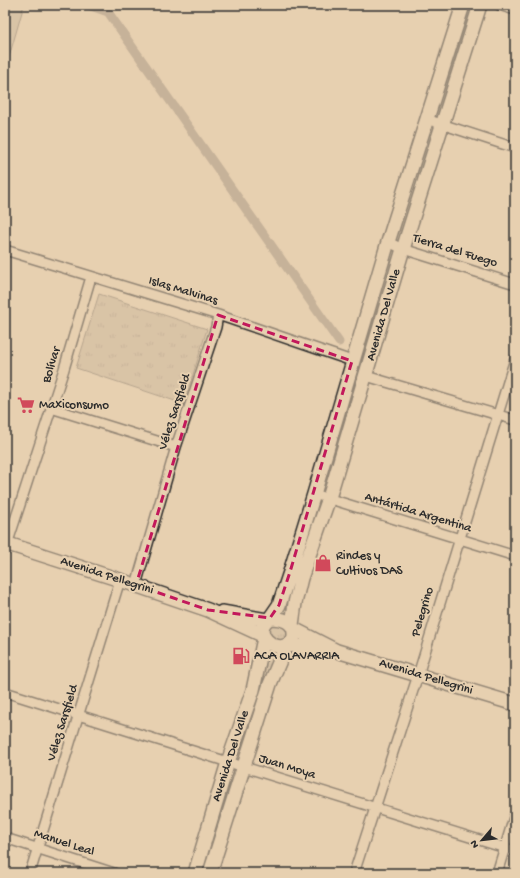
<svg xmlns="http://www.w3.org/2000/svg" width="520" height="878" font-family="'Gochi Hand',sans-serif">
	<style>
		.grass { fill: url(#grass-tufts); stroke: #7a7062 }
		.pitch { fill: #c8b59a; stroke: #7a7062 }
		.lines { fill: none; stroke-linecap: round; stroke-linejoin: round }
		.canal { stroke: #9d8e7b; stroke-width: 9 }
		.street-casing { stroke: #2b2b2b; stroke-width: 12 }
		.secondary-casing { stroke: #2b2b2b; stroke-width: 16 }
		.street { stroke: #e7d0b0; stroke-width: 9 }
		.secondary { stroke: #e7d0b0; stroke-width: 13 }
		.marked { fill: none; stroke: #c2185b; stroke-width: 3; stroke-dasharray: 8 5; stroke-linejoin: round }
		.labels { text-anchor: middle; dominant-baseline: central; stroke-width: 4; stroke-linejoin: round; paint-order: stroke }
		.street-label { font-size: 13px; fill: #2b2b2b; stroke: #e7d0b0 }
		.poi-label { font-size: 13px; fill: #2b2b2b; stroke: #e7d0b0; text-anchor: start }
	</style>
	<defs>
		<pattern id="grass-tufts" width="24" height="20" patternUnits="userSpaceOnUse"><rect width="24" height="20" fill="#c8b59a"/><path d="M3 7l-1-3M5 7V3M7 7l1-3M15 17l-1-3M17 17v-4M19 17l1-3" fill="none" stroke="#a3937e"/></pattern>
	</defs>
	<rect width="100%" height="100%" fill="#e7d0b0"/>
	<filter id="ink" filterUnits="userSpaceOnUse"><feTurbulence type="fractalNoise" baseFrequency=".025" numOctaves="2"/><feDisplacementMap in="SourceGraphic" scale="8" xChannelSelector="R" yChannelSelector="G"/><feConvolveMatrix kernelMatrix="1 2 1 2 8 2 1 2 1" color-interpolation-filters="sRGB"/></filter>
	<g filter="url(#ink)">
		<!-- grass -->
		<path class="grass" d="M 465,15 L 470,17 L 441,109 L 440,109 L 449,79 L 447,74 Z
			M 428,135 L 433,137 L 403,231 L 399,230 Z
			M 389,259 L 394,260 L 327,486 L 323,485 Z
			M 99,294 L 207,329 L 184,404 L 76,368 Z
			M 314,514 L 318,516 L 290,616 L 280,613 Z
			M 274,624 L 286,628 L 288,631 L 287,641 L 271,640 L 267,627 Z
			M 266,650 L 278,654 C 259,684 252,721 241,755 L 240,754 C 250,720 265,686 266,650 Z
			M 230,784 L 233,785 L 205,873 L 202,873 Z"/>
		<!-- pitch -->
		<path class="pitch" d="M 5,5 L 24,5 L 5,71 Z"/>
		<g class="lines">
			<!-- canal -->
			<path class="canal" d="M 88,5 L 108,12 L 339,342"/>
			<!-- street casing -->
			<g class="street-casing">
				<path id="street" d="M 499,5 L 515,10
					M 426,119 L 515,148
					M 388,242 L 403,249 L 515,284
					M 5,250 L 218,315 L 352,361
					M 366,376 L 515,420
					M 51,408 L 176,447
					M 314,494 L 515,556
					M 5,551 L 64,369 L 91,277
					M 136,585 L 176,447 L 216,327 L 218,315
					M 5,692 L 228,762 L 515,851
					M 5,838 L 114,873
					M 30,873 L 120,580
					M 354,873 L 418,675 L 515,359
					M 497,873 L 515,814"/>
			</g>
			<!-- secondary casing -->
			<g class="secondary-casing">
				<path id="secondary" d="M 5,543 L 120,580 L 208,610 L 262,635
					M 222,612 L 267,620
					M 270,618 L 279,605 L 290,572 L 314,494 L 388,242 L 463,5
					M 270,618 C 281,618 295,621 294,635 C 294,638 293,641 290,643 C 275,656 249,631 270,618 Z
					M 292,625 L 295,603 L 301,578 L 329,498 L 403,249 L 480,5
					M 294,629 L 337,651 L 515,704
					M 288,645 L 330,650
					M 195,873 L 228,762 L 253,690 L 264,638
					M 210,873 L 270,684 L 286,646"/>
			</g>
			<!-- street -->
			<use href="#street" class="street"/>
			<!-- secondary -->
			<use href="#secondary" class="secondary"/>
		</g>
	</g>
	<!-- marked area -->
	<path d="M0 0H520V878H0ZM 218,315 L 352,361 L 290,572 L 279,605 L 270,618 L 208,610 L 136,585 Z" fill="#e7d0b0" fill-opacity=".55" fill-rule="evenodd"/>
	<path class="marked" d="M 218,315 L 352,361 L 290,572 L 279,605 L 270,618 L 208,610 L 136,585 Z"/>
	<!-- icons -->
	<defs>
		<g id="supermarket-bare" transform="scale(1.38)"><path d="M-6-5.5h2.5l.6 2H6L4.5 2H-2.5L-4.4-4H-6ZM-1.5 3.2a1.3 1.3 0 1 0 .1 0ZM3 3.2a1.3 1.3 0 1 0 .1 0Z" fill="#d1495b" stroke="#e7d0b0" stroke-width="2.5" paint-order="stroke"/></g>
		<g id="shop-bare" transform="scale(1.38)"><path d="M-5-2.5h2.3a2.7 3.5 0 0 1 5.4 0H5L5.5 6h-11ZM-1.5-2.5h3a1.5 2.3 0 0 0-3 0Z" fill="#d1495b" stroke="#e7d0b0" stroke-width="2.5" paint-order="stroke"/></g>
		<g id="fuel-bare" transform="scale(1.38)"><path d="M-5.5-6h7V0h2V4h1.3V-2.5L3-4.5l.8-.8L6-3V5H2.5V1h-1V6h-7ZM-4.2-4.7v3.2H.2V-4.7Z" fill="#d1495b" stroke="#e7d0b0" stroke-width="2.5" paint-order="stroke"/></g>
	</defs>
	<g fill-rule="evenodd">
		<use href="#supermarket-bare" x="26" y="405"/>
		<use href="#shop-bare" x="323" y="563"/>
		<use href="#fuel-bare" x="241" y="656"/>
	</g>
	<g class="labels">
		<!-- street labels -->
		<g class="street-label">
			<text transform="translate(455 251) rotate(17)">Tierra del Fuego</text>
			<text transform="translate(183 291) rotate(17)">Islas Malvinas</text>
			<text transform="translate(384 315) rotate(-74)">Avenida Del Valle</text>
			<text transform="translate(52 365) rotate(-73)">Bolívar</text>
			<text transform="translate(175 412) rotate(-72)">Vélez Sarsfield</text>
			<text transform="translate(418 513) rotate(17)">Antártida Argentina</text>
			<text transform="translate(107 576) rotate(18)">Avenida Pellegrini</text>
			<text transform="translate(423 612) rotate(-73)">Pelegrino</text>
			<text transform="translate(426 677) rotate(17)">Avenida Pellegrini</text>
			<text transform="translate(63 723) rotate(-73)">Vélez Sarsfield</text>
			<text transform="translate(231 756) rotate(-72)">Avenida Del Valle</text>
			<text transform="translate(287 767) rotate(17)">Juan Moya</text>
			<text transform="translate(64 843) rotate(18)">Manuel Leal</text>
		</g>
		<!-- poi labels -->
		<g class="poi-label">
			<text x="39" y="405">Maxiconsumo</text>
			<text x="336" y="556">Rindes y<tspan x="336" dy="15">Cultivos DAS</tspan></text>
			<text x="254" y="656">ACA OLAVARRIA</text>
		</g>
	</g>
	<!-- margin -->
	<rect width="520" height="878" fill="none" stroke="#e7d0b0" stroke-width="20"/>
	<rect x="10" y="10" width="500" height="858" fill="none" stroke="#2b2b2b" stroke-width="1.5" filter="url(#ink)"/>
	<!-- north arrow -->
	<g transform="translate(482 840) rotate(242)" stroke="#e7d0b0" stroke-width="3" paint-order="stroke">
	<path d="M0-3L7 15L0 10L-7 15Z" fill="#2b2b2b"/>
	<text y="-6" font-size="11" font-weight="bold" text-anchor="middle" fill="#2b2b2b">N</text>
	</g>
</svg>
